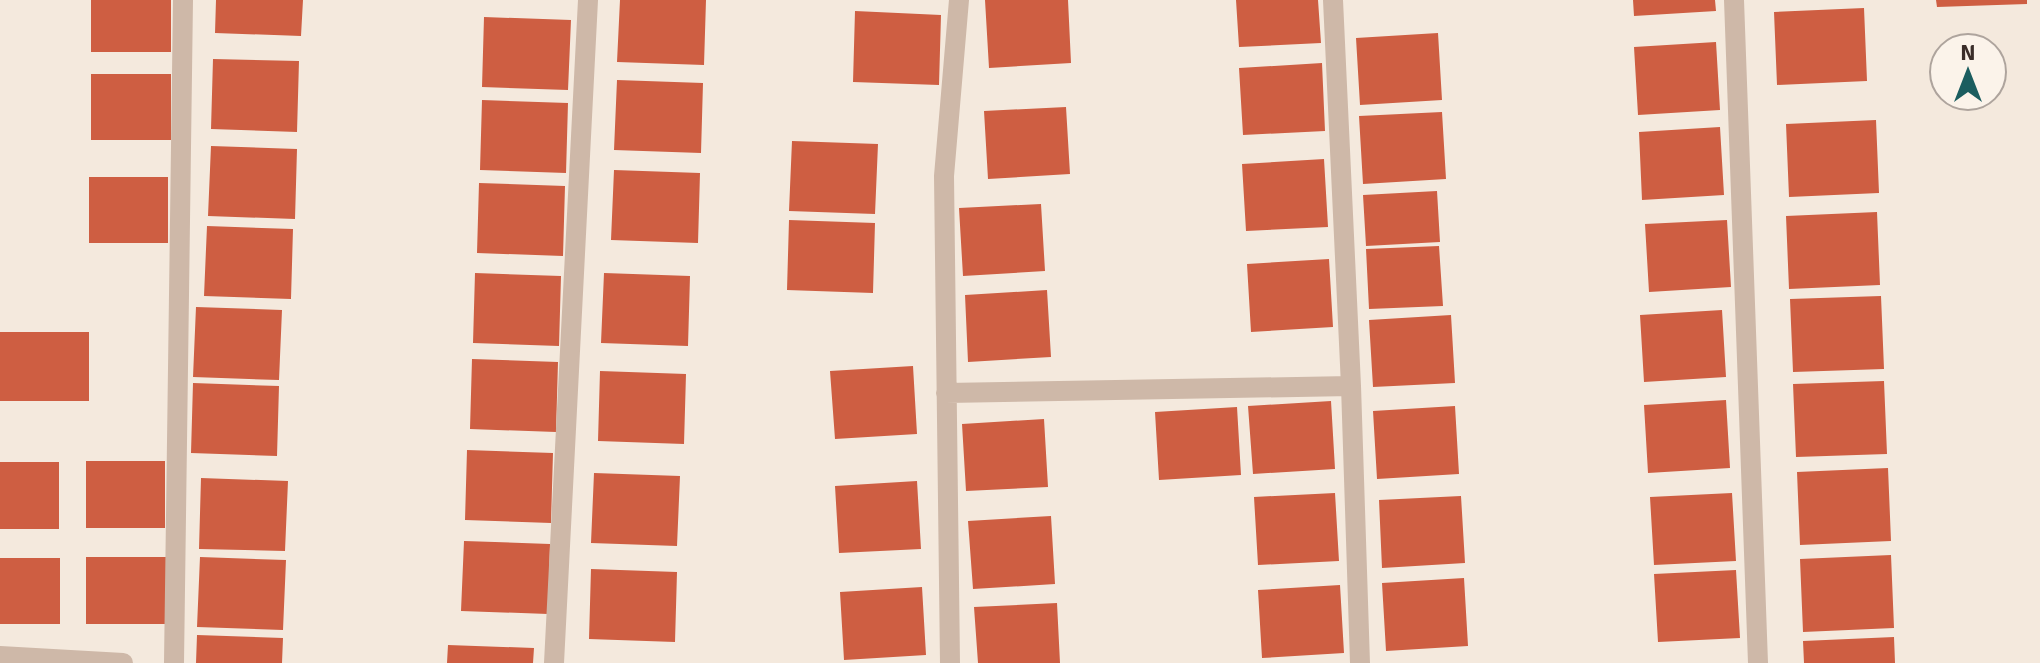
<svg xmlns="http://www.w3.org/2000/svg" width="2040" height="663" font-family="Signika,sans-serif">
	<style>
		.building { fill: #ce5e42 }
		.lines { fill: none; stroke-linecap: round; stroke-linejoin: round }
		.street { stroke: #ceb8a8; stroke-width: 20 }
	</style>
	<rect width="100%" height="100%" fill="#f4e9dd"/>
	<!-- building -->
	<path class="building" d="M 91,0 L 171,0 L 171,52 L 91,52 Z
		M 216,0 L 303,0 L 301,36 L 215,33 Z
		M 620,0 L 706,0 L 704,65 L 617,62 Z
		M 985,0 L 1068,0 L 1071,63 L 989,68 Z
		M 1236,0 L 1318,0 L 1321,43 L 1239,47 Z
		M 1633,0 L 1715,0 L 1716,11 L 1634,16 Z
		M 1936,0 L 2027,0 L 2027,4 L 1937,7 Z
		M 1864,8 L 1867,81 L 1777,85 L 1774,12 Z
		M 855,11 L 941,15 L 939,85 L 853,82 Z
		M 484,17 L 571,20 L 568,90 L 482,87 Z
		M 1438,33 L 1442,100 L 1360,105 L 1356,38 Z
		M 1716,42 L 1720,110 L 1638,115 L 1634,47 Z
		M 213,59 L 299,61 L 297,132 L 211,129 Z
		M 1322,63 L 1325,131 L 1243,135 L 1239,68 Z
		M 91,74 L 171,74 L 171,140 L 91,140 Z
		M 617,80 L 703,83 L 701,153 L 614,150 Z
		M 482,100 L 568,103 L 566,173 L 480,170 Z
		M 1066,107 L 1070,174 L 988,179 L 984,111 Z
		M 1442,112 L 1446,179 L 1363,184 L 1359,116 Z
		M 1876,120 L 1879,193 L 1789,197 L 1786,124 Z
		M 1720,127 L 1724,195 L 1642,200 L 1639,132 Z
		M 792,141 L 878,144 L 875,214 L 789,211 Z
		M 211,146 L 297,149 L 295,219 L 208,216 Z
		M 1324,159 L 1328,227 L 1246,231 L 1242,164 Z
		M 614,170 L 700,173 L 698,243 L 611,240 Z
		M 89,177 L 168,177 L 168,243 L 89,243 Z
		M 479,183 L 565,186 L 563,256 L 477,253 Z
		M 1437,191 L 1440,242 L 1366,246 L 1363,195 Z
		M 1041,204 L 1045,271 L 963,276 L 959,208 Z
		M 1877,212 L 1880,285 L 1789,289 L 1786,216 Z
		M 789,220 L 875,223 L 873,293 L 787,290 Z
		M 1727,220 L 1731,287 L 1649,292 L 1645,224 Z
		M 207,226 L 293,229 L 291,299 L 204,296 Z
		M 1439,246 L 1443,306 L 1369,309 L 1366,249 Z
		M 1329,259 L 1333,327 L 1251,332 L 1247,264 Z
		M 475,273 L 561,276 L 559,346 L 473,343 Z
		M 604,273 L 690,276 L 688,346 L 601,343 Z
		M 1047,290 L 1051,357 L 968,362 L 965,295 Z
		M 1881,296 L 1884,369 L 1793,372 L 1790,299 Z
		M 196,307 L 282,310 L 279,380 L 193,377 Z
		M 1722,310 L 1726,377 L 1644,382 L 1640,315 Z
		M 1451,315 L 1455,383 L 1373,387 L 1369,320 Z
		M 0,332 L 89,332 L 89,401 L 0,401 Z
		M 472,359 L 558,362 L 556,432 L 470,429 Z
		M 913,366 L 917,434 L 835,439 L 830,371 Z
		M 600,371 L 686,374 L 684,444 L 598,441 Z
		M 1884,381 L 1887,454 L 1796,457 L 1793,384 Z
		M 193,383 L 279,386 L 277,456 L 191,453 Z
		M 1726,400 L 1730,468 L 1648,473 L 1644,405 Z
		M 1331,401 L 1335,469 L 1253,474 L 1248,406 Z
		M 1455,406 L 1459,474 L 1377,479 L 1373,411 Z
		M 1237,407 L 1241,475 L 1159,480 L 1155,412 Z
		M 1044,419 L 1048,487 L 966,491 L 962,424 Z
		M 467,450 L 553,453 L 551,523 L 465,520 Z
		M 86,461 L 165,461 L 165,528 L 86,528 Z
		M 0,462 L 59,462 L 59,529 L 0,529 Z
		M 1888,468 L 1891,541 L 1800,545 L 1797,472 Z
		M 594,473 L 680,476 L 677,546 L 591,543 Z
		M 201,478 L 288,481 L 285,551 L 199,549 Z
		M 917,481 L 921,549 L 839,553 L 835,486 Z
		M 1335,493 L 1339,561 L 1258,565 L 1254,497 Z
		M 1732,493 L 1736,561 L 1654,565 L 1650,497 Z
		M 1461,496 L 1465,563 L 1382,568 L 1379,500 Z
		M 1051,516 L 1055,584 L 973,589 L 968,521 Z
		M 464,541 L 550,544 L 548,614 L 461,611 Z
		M 1891,555 L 1894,628 L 1803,632 L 1800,559 Z
		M 86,557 L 166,557 L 166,624 L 86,624 Z
		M 200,557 L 286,560 L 283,630 L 197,627 Z
		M 0,558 L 60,558 L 60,624 L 0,624 Z
		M 591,569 L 677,572 L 675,642 L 589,639 Z
		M 1736,570 L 1740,638 L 1658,642 L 1654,574 Z
		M 1464,578 L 1468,646 L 1386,651 L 1382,583 Z
		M 1340,585 L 1344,653 L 1262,658 L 1258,590 Z
		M 922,587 L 926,655 L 844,660 L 840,592 Z
		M 1057,603 L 1060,663 L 978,663 L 974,607 Z
		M 197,635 L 283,638 L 282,663 L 196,663 Z
		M 1894,637 L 1895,663 L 1804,663 L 1803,641 Z
		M 448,645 L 534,648 L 533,663 L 447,663 Z"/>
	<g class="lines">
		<!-- street -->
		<path class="street" d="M 1333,0 L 1351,386 L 1360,663
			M 1734,0 L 1758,663
			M 946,393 L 1351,386
			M 0,656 L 123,663
			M 174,663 L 183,0
			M 554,663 L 588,0
			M 950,663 L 944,176 L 959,0"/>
	</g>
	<!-- north arrow -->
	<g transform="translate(1968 72)"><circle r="38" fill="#fbf3ea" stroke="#aea49d" stroke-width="2"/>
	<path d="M0-6L14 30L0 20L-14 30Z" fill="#1b5d5f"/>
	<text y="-12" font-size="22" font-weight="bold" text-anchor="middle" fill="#3a2d29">N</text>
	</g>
</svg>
